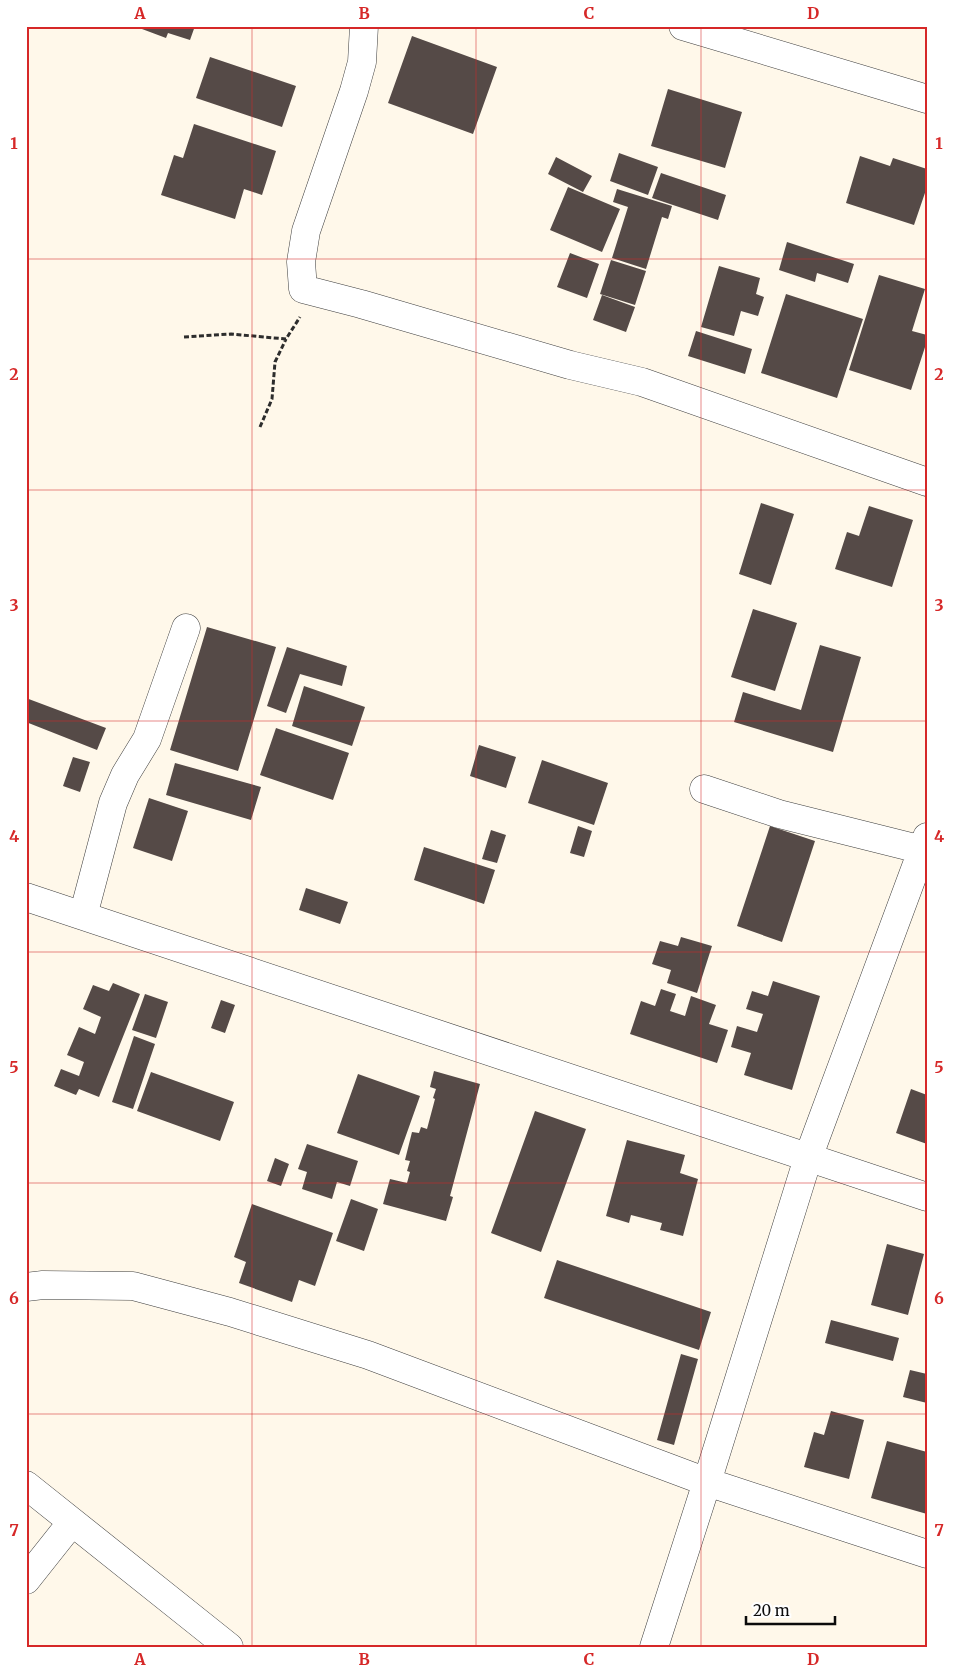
<svg xmlns="http://www.w3.org/2000/svg" width="953" height="1673" font-family="Merriweather,serif">
	<style>
		.building { fill: #554a47 }
		.lines { fill: none; stroke-linecap: round; stroke-linejoin: round }
		.minor-casing { stroke: #3e3e3e; stroke-width: 29 }
		.path { stroke: #2d2d2d; stroke-width: 3; stroke-dasharray: 5 2.5; stroke-linecap: butt }
		.minor { stroke: #fff; stroke-width: 28 }
		.grid { fill: none; stroke: #d62828; stroke-width: 1; stroke-opacity: 0.55 }
		.neatline { fill: none; stroke: #d62828; stroke-width: 2 }
		.grid-label { font-size: 16px; text-anchor: middle; font-weight: bold; fill: #d62828 }
	</style>
	<rect width="100%" height="100%" fill="#fff8ea"/>
	<!-- building -->
	<path class="building" d="M 134,26 L 195,26 L 190,40 L 168,33 L 166,38 Z
		M 412,36 L 497,67 L 473,134 L 388,103 Z
		M 210,57 L 296,86 L 282,127 L 196,98 Z
		M 668,89 L 742,112 L 725,168 L 651,146 Z
		M 194,124 L 276,151 L 262,195 L 244,189 L 235,219 L 161,195 L 174,155 L 183,158 Z
		M 619,153 L 658,167 L 648,195 L 610,181 Z
		M 860,156 L 890,166 L 893,158 L 927,169 L 927,187 L 914,225 L 846,203 Z
		M 556,157 L 592,176 L 583,192 L 548,174 Z
		M 661,173 L 726,195 L 718,220 L 652,198 Z
		M 568,187 L 620,209 L 602,252 L 550,230 Z
		M 617,189 L 672,206 L 668,219 L 662,217 L 646,269 L 612,258 L 628,207 L 613,202 Z
		M 787,242 L 854,264 L 848,283 L 817,273 L 815,282 L 779,270 Z
		M 570,253 L 599,264 L 587,298 L 557,287 Z
		M 611,260 L 646,271 L 635,305 L 600,294 Z
		M 719,266 L 760,278 L 756,294 L 764,297 L 758,316 L 741,311 L 734,336 L 701,327 Z
		M 879,275 L 925,289 L 912,331 L 927,335 L 927,341 L 911,390 L 849,370 Z
		M 786,294 L 863,319 L 837,398 L 761,373 Z
		M 602,295 L 635,307 L 626,332 L 593,320 Z
		M 696,331 L 752,349 L 745,374 L 688,356 Z
		M 761,503 L 794,514 L 771,585 L 739,574 Z
		M 869,506 L 913,520 L 892,587 L 835,569 L 847,532 L 859,536 Z
		M 753,609 L 797,623 L 775,691 L 731,677 Z
		M 207,627 L 276,647 L 238,771 L 170,750 Z
		M 820,645 L 861,657 L 833,752 L 734,722 L 743,692 L 801,710 Z
		M 287,647 L 347,666 L 342,686 L 300,674 L 286,713 L 267,706 Z
		M 304,686 L 365,707 L 352,746 L 292,726 Z
		M 26,698 L 106,728 L 97,750 L 26,722 Z
		M 276,728 L 349,753 L 333,800 L 260,775 Z
		M 479,745 L 516,757 L 506,788 L 470,776 Z
		M 73,757 L 90,762 L 80,792 L 63,786 Z
		M 542,760 L 608,783 L 594,825 L 528,803 Z
		M 175,763 L 261,787 L 251,820 L 166,795 Z
		M 149,798 L 188,811 L 172,861 L 133,848 Z
		M 578,826 L 592,831 L 584,857 L 570,853 Z
		M 770,826 L 815,841 L 782,942 L 737,926 Z
		M 491,830 L 506,835 L 497,863 L 482,859 Z
		M 424,847 L 495,870 L 484,904 L 414,880 Z
		M 306,888 L 348,902 L 340,924 L 299,910 Z
		M 681,937 L 712,946 L 697,993 L 667,983 L 671,970 L 652,964 L 660,941 L 678,946 Z
		M 773,981 L 820,996 L 792,1090 L 744,1075 L 751,1053 L 731,1047 L 737,1026 L 757,1032 L 763,1014 L 746,1009 L 752,991 L 768,996 Z
		M 113,983 L 140,994 L 99,1097 L 79,1089 L 76,1095 L 54,1086 L 61,1069 L 79,1076 L 84,1062 L 67,1055 L 79,1027 L 95,1034 L 101,1017 L 83,1009 L 93,985 L 109,991 Z
		M 661,989 L 676,994 L 670,1011 L 685,1016 L 691,996 L 716,1005 L 709,1024 L 728,1030 L 717,1063 L 630,1034 L 641,1001 L 655,1006 Z
		M 145,994 L 168,1002 L 156,1038 L 132,1030 Z
		M 221,1000 L 235,1005 L 225,1033 L 211,1028 Z
		M 134,1036 L 155,1044 L 133,1109 L 112,1102 Z
		M 434,1071 L 480,1084 L 450,1196 L 453,1197 L 446,1221 L 383,1204 L 390,1179 L 407,1183 L 410,1172 L 407,1171 L 410,1161 L 405,1160 L 412,1132 L 419,1133 L 421,1127 L 427,1129 L 435,1099 L 433,1098 L 436,1089 L 430,1087 Z
		M 151,1072 L 234,1102 L 220,1141 L 137,1111 Z
		M 358,1074 L 420,1096 L 399,1155 L 337,1133 Z
		M 911,1089 L 927,1095 L 927,1144 L 896,1133 Z
		M 535,1111 L 586,1129 L 541,1252 L 491,1233 Z
		M 627,1140 L 685,1155 L 680,1173 L 698,1179 L 683,1236 L 660,1230 L 662,1223 L 631,1215 L 629,1223 L 606,1216 Z
		M 307,1144 L 358,1161 L 350,1186 L 337,1182 L 332,1199 L 302,1189 L 307,1172 L 298,1169 Z
		M 275,1158 L 289,1164 L 281,1186 L 267,1181 Z
		M 351,1199 L 378,1209 L 364,1251 L 336,1241 Z
		M 252,1204 L 333,1233 L 315,1286 L 299,1280 L 292,1302 L 239,1283 L 246,1262 L 234,1257 Z
		M 887,1244 L 924,1254 L 908,1315 L 871,1305 Z
		M 557,1260 L 711,1312 L 699,1350 L 544,1298 Z
		M 831,1320 L 899,1338 L 893,1361 L 825,1343 Z
		M 681,1354 L 698,1359 L 674,1445 L 657,1440 Z
		M 910,1370 L 927,1374 L 927,1403 L 903,1397 Z
		M 831,1411 L 864,1420 L 849,1479 L 804,1467 L 814,1432 L 824,1435 Z
		M 887,1441 L 927,1452 L 927,1514 L 871,1498 Z"/>
	<g class="lines">
		<!-- minor casing -->
		<g class="minor-casing">
			<path id="minor" d="M 364,26 L 362,62 L 354,91 L 306,231 L 301,262 L 303,289 L 361,304 L 570,365 L 642,382 L 927,482
				M 683,26 L 927,99
				M 704,789 L 779,814 L 927,851
				M 26,897 L 927,1197
				M 83,916 L 113,803 L 125,775 L 147,739 L 186,628
				M 26,1287 L 43,1285 L 133,1286 L 230,1312 L 368,1355 L 707,1482 L 927,1554
				M 26,1485 L 229,1647
				M 26,1580 L 72,1522
				M 654,1647 L 707,1482 L 808,1158 L 927,837"/>
		</g>
		<!-- path -->
		<path class="path" d="M 184,337 L 231,334 L 286,339 L 300,317
			M 260,427 L 272,399 L 275,362 L 286,339"/>
		<!-- minor -->
		<use href="#minor" class="minor"/>
	</g>
	<!-- grid -->
	<path class="grid" d="M 252,26 L 252,1647M 476,26 L 476,1647M 701,26 L 701,1647M 26,259 L 927,259M 26,490 L 927,490M 26,721 L 927,721M 26,952 L 927,952M 26,1183 L 927,1183M 26,1414 L 927,1414"/>
	<!-- border -->
	<rect width="953" height="1673" fill="none" stroke="#ffffff" stroke-width="55"/>
	<!-- scale -->
	<path d="M746 1616v8h89v-8" fill="none" stroke="#0b0b0b" stroke-width="2.5"/>
	<text x="753" y="1616" font-size="15" fill="#0b0b0b" stroke="#ffffff" stroke-width="4" paint-order="stroke">20 m</text>
	<rect x="28" y="28" width="898" height="1618" class="neatline"/>
	<g class="grid-label">
		<text x="140" y="19">A</text>
		<text x="364" y="19">B</text>
		<text x="589" y="19">C</text>
		<text x="813" y="19">D</text>
		<text x="14" y="149">1</text>
		<text x="939" y="149">1</text>
		<text x="14" y="380">2</text>
		<text x="939" y="380">2</text>
		<text x="14" y="611">3</text>
		<text x="939" y="611">3</text>
		<text x="14" y="842">4</text>
		<text x="939" y="842">4</text>
		<text x="14" y="1073">5</text>
		<text x="939" y="1073">5</text>
		<text x="14" y="1304">6</text>
		<text x="939" y="1304">6</text>
		<text x="14" y="1536">7</text>
		<text x="939" y="1536">7</text>
		<text x="140" y="1665">A</text>
		<text x="364" y="1665">B</text>
		<text x="589" y="1665">C</text>
		<text x="813" y="1665">D</text>
	</g>
</svg>
